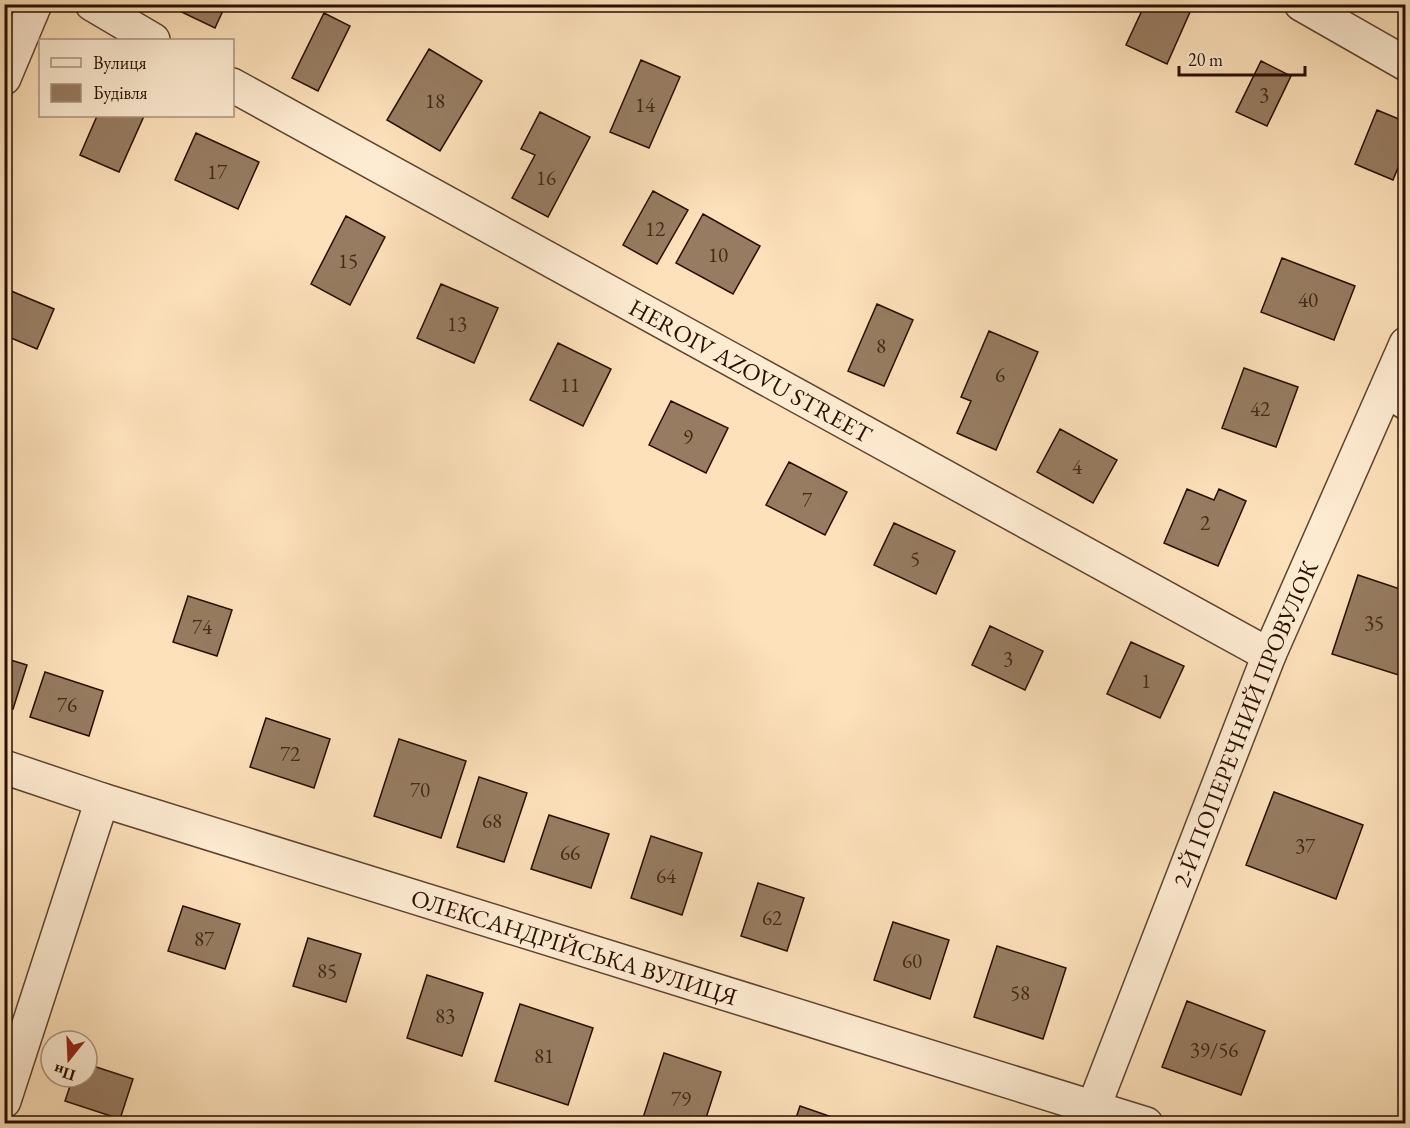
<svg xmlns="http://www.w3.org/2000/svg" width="1410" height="1128" font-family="'EB Garamond',serif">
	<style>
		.building { fill: #977c61; stroke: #290e00; stroke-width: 1.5 }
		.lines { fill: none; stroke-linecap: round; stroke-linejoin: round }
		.lane-casing { stroke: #5e432e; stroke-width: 27 }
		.street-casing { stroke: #5e432e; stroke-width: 36 }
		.lane { stroke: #feecd2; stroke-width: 24 }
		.street { stroke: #feecd2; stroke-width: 33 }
		.labels { text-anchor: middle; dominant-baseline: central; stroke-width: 4.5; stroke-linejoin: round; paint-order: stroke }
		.number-label { font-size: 21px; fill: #442a18 }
		.street-label { font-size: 24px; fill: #290e00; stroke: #feecd2 }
	</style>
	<rect width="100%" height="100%" fill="#fde1ba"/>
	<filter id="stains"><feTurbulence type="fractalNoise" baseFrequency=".00333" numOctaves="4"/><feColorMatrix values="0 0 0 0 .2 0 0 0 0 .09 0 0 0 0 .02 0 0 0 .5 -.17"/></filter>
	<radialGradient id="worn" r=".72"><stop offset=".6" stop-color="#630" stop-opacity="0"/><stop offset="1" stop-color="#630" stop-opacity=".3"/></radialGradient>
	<!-- building -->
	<path class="building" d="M 165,4 L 226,4 L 215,28 Z
		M 1145,4 L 1174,4 L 1190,12 L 1167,64 L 1126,45 Z
		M 324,13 L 350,26 L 318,91 L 292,78 Z
		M 429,49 L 482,81 L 440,151 L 387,120 Z
		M 641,60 L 680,77 L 649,148 L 610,132 Z
		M 1261,61 L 1291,76 L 1267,126 L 1236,112 Z
		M 1377,110 L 1406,122 L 1406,148 L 1393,180 L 1355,164 Z
		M 540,112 L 590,137 L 548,217 L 512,198 L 535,155 L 521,149 Z
		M 97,116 L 144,116 L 119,172 L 80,155 Z
		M 196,133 L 259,162 L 238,209 L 175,180 Z
		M 653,191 L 688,210 L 657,264 L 623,245 Z
		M 703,214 L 760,246 L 733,294 L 676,263 Z
		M 346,216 L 385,237 L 350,305 L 311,284 Z
		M 1282,258 L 1355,286 L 1334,340 L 1261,312 Z
		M 441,284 L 498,308 L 474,363 L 417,338 Z
		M 4,288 L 54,309 L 37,349 L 4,335 Z
		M 877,304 L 913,320 L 884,386 L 848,371 Z
		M 989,331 L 1038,352 L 996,450 L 957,433 L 971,401 L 961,397 Z
		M 558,343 L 611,369 L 583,426 L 530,400 Z
		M 1244,368 L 1298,387 L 1276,447 L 1222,428 Z
		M 671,401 L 728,428 L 706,473 L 649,445 Z
		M 1060,429 L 1117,460 L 1093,503 L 1037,472 Z
		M 789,462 L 847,492 L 825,535 L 766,505 Z
		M 1187,489 L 1214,500 L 1219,489 L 1246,501 L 1218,566 L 1164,543 Z
		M 894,523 L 955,551 L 936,594 L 874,565 Z
		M 1358,575 L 1406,591 L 1405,677 L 1332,654 Z
		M 188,596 L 232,610 L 217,656 L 173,642 Z
		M 990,626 L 1043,651 L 1025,690 L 972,665 Z
		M 1131,642 L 1184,666 L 1160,718 L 1107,694 Z
		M 4,658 L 27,665 L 13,709 L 4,706 Z
		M 45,672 L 103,691 L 89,736 L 30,717 Z
		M 266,718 L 330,739 L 314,788 L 250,767 Z
		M 399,739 L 466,761 L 441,838 L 374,816 Z
		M 479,777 L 527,793 L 504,862 L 457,847 Z
		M 1274,792 L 1363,825 L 1336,899 L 1246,865 Z
		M 549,815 L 609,834 L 591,888 L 531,869 Z
		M 651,836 L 702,853 L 682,915 L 631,898 Z
		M 758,883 L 804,898 L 787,951 L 741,936 Z
		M 183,906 L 240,924 L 225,969 L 168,951 Z
		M 893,922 L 949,940 L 930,999 L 874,980 Z
		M 308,938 L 361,954 L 346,1002 L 293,986 Z
		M 997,946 L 1066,968 L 1043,1039 L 974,1017 Z
		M 427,975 L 483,993 L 462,1056 L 407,1038 Z
		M 1187,1001 L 1265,1031 L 1241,1095 L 1162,1067 Z
		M 520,1004 L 593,1028 L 568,1105 L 495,1081 Z
		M 664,1053 L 721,1072 L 704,1124 L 641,1124 Z
		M 87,1064 L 133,1079 L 120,1119 L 65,1101 L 73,1077 L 87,1077 Z
		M 800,1106 L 852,1124 L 794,1124 Z"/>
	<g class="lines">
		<!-- lane casing -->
		<g class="lane-casing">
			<path id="lane" d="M 1384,394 L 1406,408"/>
		</g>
		<!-- street casing -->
		<g class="street-casing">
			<g id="street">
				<path d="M 92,4 L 153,40"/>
				<path d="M 1301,4 L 1406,64"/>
				<path d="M 4,78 L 35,4"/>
				<path id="s1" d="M 232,85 L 1269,655"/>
				<path id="s2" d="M 4,767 L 102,800 L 1146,1124"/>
				<path d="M 4,1101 L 102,800"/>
				<path id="s3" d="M 1094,1106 L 1269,655 L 1406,344"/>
			</g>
		</g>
		<!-- lane -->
		<use href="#lane" class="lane"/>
		<!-- street -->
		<use href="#street" class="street"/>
	</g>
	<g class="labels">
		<!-- number labels -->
		<g class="number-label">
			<text x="1264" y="94">3</text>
			<text x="435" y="100">18</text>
			<text x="645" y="104">14</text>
			<text x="217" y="171">17</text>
			<text x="546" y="177">16</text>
			<text x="655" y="228">12</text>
			<text x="718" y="254">10</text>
			<text x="348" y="260">15</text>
			<text x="1308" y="299">40</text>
			<text x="457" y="323">13</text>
			<text x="881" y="345">8</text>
			<text x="1000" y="374">6</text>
			<text x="570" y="384">11</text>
			<text x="1260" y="408">42</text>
			<text x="688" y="436">9</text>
			<text x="1077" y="466">4</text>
			<text x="807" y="499">7</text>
			<text x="1205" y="522">2</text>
			<text x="915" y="558">5</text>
			<text x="1374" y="622">35</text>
			<text x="202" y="626">74</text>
			<text x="1008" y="658">3</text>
			<text x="1146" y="680">1</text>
			<text x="67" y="704">76</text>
			<text x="290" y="753">72</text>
			<text x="420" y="789">70</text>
			<text x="492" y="820">68</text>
			<text x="1305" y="845">37</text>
			<text x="570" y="852">66</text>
			<text x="666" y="875">64</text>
			<text x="772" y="917">62</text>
			<text x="204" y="938">87</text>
			<text x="912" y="960">60</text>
			<text x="327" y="970">85</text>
			<text x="1020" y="992">58</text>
			<text x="445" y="1015">83</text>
			<text x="1214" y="1049">39/56</text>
			<text x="544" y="1055">81</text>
			<text x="681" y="1098">79</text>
		</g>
		<!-- street labels -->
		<g class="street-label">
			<text stroke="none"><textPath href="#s1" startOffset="592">HEROIV AZOVU STREET</textPath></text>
			<text stroke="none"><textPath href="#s3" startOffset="411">2-Й ПОПЕРЕЧНИЙ ПРОВУЛОК</textPath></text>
			<text stroke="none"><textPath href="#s2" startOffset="598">ОЛЕКСАНДРІЙСЬКА ВУЛИЦЯ</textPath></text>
		</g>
	</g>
	<!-- margin -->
	<rect width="1410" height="1128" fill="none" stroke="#fde1ba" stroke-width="24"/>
	<rect x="6" y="6" width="1398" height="1116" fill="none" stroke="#290e00" stroke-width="3"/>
	<rect x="12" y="12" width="1386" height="1104" fill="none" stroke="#290e00" stroke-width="1.5"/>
	<!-- legend -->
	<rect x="39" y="39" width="195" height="78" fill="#feecd2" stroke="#a9937e" stroke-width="1.5"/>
	<rect x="51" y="58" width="30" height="9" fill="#feecd2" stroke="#a9937e" stroke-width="1.5"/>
	<text x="93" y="69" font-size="18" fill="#290e00">Вулиця</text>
	<rect x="51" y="84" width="30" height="18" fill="#977c61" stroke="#a9937e" stroke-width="1.5"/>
	<text x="93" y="99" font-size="18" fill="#290e00">Будівля</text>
	<!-- north arrow -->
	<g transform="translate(69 1059) rotate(198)"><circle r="28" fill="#feecd2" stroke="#a9937e" stroke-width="1.5"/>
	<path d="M0-4.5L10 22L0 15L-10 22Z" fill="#8f2418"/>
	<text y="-9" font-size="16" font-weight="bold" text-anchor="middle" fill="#290e00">Пн</text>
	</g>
	<!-- scale -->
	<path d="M1179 66v9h126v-9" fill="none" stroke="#290e00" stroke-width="3"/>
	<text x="1188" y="66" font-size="18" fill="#290e00" stroke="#feecd2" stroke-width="4.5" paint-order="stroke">20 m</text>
	<rect width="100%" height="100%" filter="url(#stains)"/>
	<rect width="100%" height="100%" fill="url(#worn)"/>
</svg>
